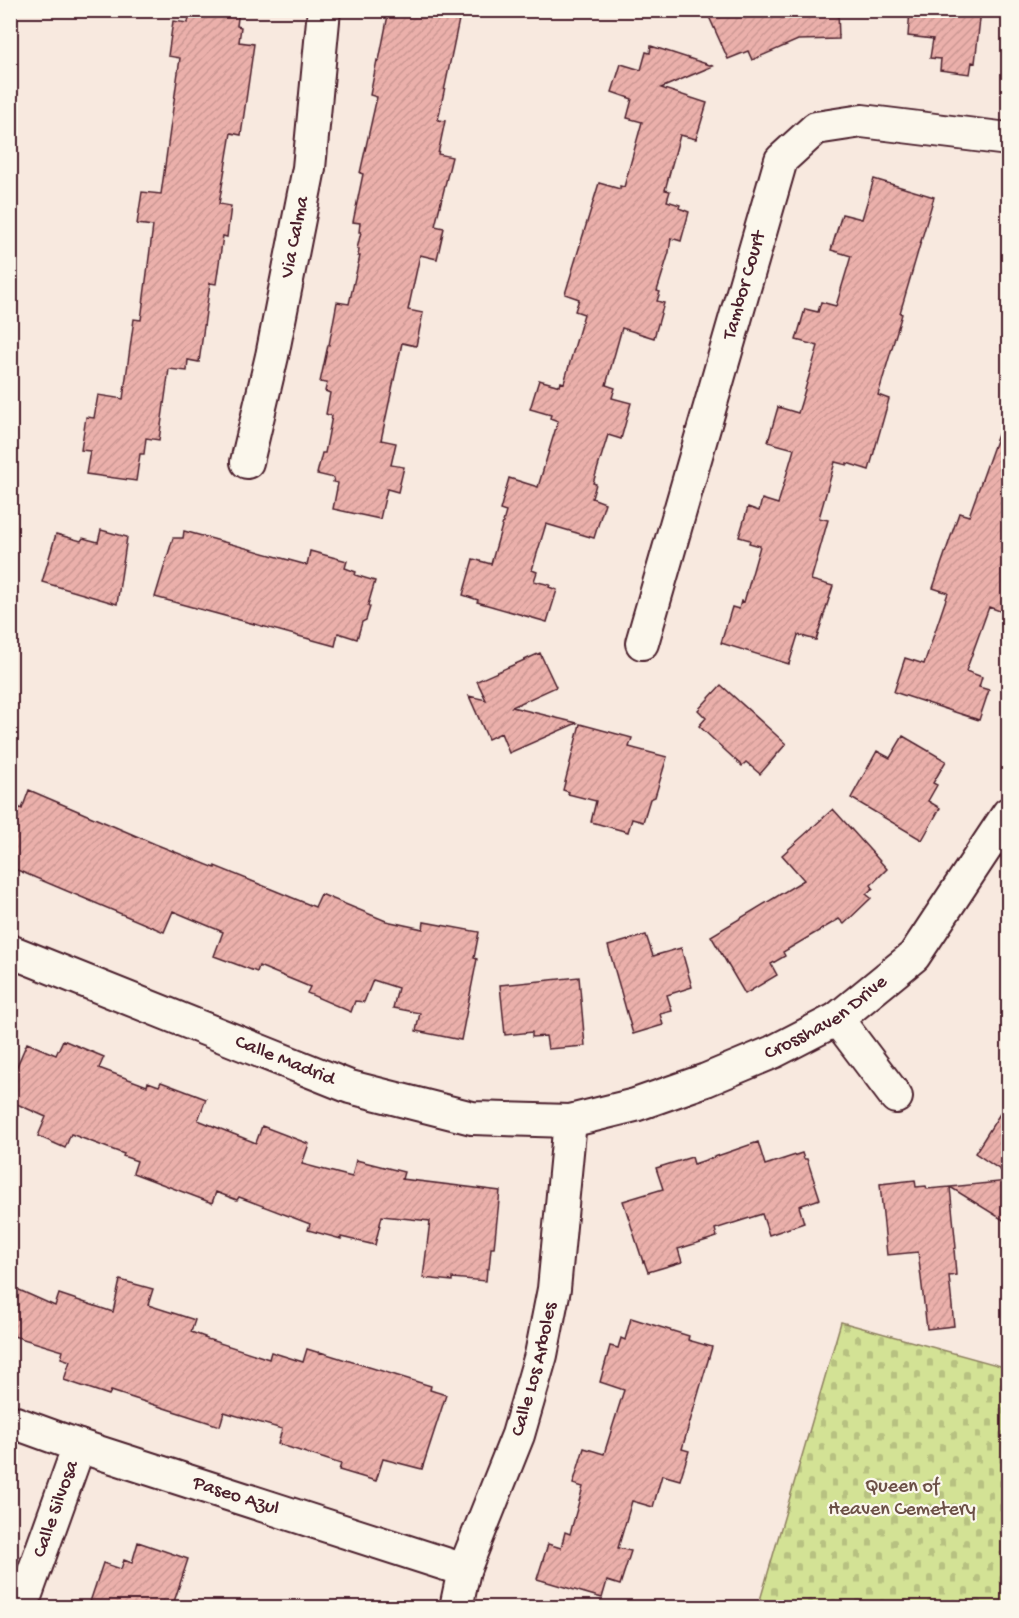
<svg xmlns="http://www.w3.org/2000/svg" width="1019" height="1618" font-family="'Gochi Hand',sans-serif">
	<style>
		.cemetery { fill: url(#cemetery-stones); stroke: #8e8060; stroke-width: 1.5 }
		.building { fill: url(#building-hatch); stroke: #4a1f2b; stroke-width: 1.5 }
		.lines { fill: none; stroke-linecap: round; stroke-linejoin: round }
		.minor-casing { stroke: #4a1f2b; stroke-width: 36 }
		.minor { stroke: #fbf7ec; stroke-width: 32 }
		.labels { text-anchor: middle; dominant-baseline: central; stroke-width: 4.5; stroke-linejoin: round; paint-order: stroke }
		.street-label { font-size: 20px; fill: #4a1f2b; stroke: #fbf7ec }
		.park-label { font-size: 20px; fill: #6c5046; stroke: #fbf7ec }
	</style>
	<defs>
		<pattern id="cemetery-stones" width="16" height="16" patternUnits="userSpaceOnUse" patternTransform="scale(1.5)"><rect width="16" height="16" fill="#d3e295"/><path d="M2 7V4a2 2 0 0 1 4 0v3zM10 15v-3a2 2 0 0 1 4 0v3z" fill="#b7c181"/></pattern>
		<pattern id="building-hatch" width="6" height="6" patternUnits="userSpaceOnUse" patternTransform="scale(1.5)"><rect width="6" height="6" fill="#ebb0ab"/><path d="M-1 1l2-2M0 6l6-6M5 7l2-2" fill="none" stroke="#cb9793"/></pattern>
	</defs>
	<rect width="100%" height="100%" fill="#f8e9df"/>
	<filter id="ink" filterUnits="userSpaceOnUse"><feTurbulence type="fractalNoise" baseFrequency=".0167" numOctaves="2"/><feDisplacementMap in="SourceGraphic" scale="12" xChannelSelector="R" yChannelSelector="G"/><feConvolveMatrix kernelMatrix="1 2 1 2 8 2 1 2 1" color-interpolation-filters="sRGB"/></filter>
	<g filter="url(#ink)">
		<!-- cemetery -->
		<path class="cemetery" d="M 841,1322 L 1008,1368 L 1008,1607 L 758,1607 Z"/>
		<!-- building -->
		<path class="building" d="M 190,10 L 239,10 L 237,26 L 241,27 L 239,42 L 254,44 L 241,135 L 231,133 L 219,204 L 231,206 L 227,237 L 223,236 L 216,284 L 210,283 L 199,362 L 188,360 L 187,371 L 169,369 L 159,440 L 146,438 L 144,454 L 140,454 L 136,481 L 86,474 L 90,451 L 81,450 L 86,417 L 94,418 L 98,395 L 123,399 L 134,319 L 141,320 L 153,226 L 137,224 L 142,192 L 161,194 L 180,58 L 168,56 L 173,21 L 188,23 Z
			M 389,10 L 461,10 L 438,120 L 445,121 L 438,154 L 452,157 L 435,226 L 444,228 L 437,259 L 420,255 L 408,310 L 423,313 L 416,346 L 402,343 L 381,440 L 396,443 L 391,465 L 404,467 L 398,492 L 387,489 L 380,519 L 333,509 L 338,483 L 333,482 L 334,478 L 317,474 L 322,453 L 325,453 L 332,416 L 326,414 L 330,393 L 325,391 L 327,383 L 320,382 L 328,345 L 329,345 L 337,302 L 349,304 L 360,256 L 358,256 L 359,249 L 357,249 L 361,232 L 359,232 L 360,223 L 353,222 L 363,174 L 360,173 L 377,97 L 370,95 L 377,60 L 379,61 Z
			M 706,10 L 838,10 L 839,39 L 798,40 L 752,60 L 748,51 L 728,59 Z
			M 910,10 L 981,10 L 975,63 L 972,62 L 970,74 L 940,70 L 941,59 L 930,58 L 933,39 L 908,36 Z
			M 651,46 L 713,66 L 661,88 L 707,103 L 696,139 L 680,135 L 665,190 L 670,191 L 667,201 L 680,205 L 679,208 L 689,212 L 681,241 L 671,238 L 669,252 L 657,291 L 660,292 L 657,301 L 664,303 L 654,338 L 622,328 L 606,385 L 615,388 L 612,398 L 631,403 L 621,439 L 608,435 L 593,483 L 596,484 L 592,498 L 605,503 L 594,538 L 546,524 L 532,570 L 537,572 L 534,581 L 550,585 L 549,587 L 557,590 L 547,622 L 477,602 L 478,600 L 463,595 L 473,559 L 491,564 L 506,512 L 500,510 L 509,478 L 538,487 L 558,421 L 550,418 L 551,415 L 530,409 L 539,380 L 560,386 L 561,382 L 564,383 L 584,314 L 575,311 L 579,299 L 565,294 L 599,183 L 620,189 L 620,186 L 624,187 L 642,122 L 627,118 L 632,99 L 612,92 L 621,64 L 641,70 L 646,52 L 650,53 Z
			M 874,179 L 934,197 L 900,313 L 902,314 L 878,395 L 889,399 L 869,470 L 847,463 L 847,465 L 835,462 L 819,518 L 828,520 L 811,580 L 833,586 L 816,640 L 798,635 L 789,664 L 721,643 L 732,607 L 739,609 L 741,601 L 744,602 L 760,546 L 749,543 L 750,540 L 739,537 L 748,507 L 759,511 L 762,499 L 778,504 L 794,449 L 768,442 L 778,407 L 798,413 L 818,346 L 796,340 L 805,309 L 818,312 L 821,302 L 836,306 L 851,256 L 831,250 L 842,214 L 862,219 Z
			M 1005,415 L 1008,416 L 1008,614 L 989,607 L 966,671 L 982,677 L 979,687 L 989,690 L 979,720 L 894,692 L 905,658 L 924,664 L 948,593 L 933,588 L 959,513 L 969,516 Z
			M 101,530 L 127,537 L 117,604 L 42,582 L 56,534 L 81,541 L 83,538 L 98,542 Z
			M 184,531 L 307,565 L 310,551 L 347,561 L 345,568 L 356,572 L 355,575 L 375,581 L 368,605 L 370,607 L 366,620 L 362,622 L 357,639 L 338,633 L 335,646 L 155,597 L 173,538 L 183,538 Z
			M 540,653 L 556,687 L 512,707 L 577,723 L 509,753 L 501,733 L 488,739 L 469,696 L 486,700 L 477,681 Z
			M 721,685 L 786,744 L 760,774 L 746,762 L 742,766 L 699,726 L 706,718 L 698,710 Z
			M 580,724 L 632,738 L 629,747 L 667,757 L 655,797 L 650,799 L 643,822 L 632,819 L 628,832 L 591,822 L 596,801 L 568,794 L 569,792 L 563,790 Z
			M 903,736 L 946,761 L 933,783 L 937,785 L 928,801 L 940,808 L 922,840 L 851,798 L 877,751 L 890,758 Z
			M 29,790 L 155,844 L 215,868 L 215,866 L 315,907 L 321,894 L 386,921 L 423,929 L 424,922 L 479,932 L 474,958 L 477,959 L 461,1040 L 416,1031 L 420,1013 L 393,1008 L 398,988 L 373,980 L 364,1002 L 355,1001 L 351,1012 L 307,993 L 310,987 L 259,966 L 257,972 L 214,956 L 223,932 L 173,911 L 164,932 L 10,867 L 10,826 L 18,807 L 22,809 Z
			M 833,809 L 887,869 L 871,885 L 873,888 L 866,894 L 871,898 L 844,924 L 839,919 L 783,952 L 785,956 L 771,964 L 777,975 L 745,994 L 711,936 L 804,880 L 782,855 Z
			M 646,935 L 653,956 L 681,948 L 692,987 L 667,995 L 672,1011 L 660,1014 L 663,1025 L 633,1034 L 608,946 Z
			M 579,977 L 585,1046 L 548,1049 L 546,1036 L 532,1037 L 532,1032 L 505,1035 L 500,985 Z
			M 63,1040 L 104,1057 L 99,1068 L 147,1086 L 148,1082 L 159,1086 L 161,1082 L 206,1099 L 198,1120 L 256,1143 L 262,1126 L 309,1144 L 302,1164 L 352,1177 L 356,1160 L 404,1172 L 402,1179 L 500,1191 L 494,1248 L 491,1248 L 489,1269 L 487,1269 L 486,1281 L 452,1278 L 452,1281 L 423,1278 L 430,1221 L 382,1216 L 375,1245 L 341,1237 L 341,1239 L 308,1230 L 310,1224 L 239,1197 L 237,1200 L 216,1192 L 212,1203 L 133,1173 L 137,1161 L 123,1156 L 124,1154 L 71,1134 L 65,1148 L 38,1136 L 46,1117 L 10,1101 L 10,1082 L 27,1043 L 56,1055 Z
			M 1008,1101 L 1008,1175 L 975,1153 Z
			M 758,1142 L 765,1165 L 802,1153 L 804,1159 L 807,1159 L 820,1199 L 799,1206 L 804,1223 L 769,1235 L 762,1214 L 715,1229 L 717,1237 L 678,1249 L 682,1262 L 648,1272 L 644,1261 L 643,1262 L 623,1201 L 663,1189 L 656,1168 L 692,1157 L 694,1164 Z
			M 915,1180 L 916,1187 L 926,1186 L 927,1189 L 950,1187 L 956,1248 L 954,1249 L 956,1275 L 949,1276 L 954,1326 L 927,1329 L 918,1252 L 887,1255 L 880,1184 Z
			M 1008,1181 L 1008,1223 L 950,1187 Z
			M 120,1280 L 153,1289 L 148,1305 L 195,1320 L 191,1332 L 205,1337 L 204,1338 L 269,1359 L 271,1352 L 303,1362 L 307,1349 L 320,1353 L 320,1352 L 431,1386 L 430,1390 L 446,1395 L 422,1469 L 383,1459 L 376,1481 L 339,1470 L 341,1464 L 278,1444 L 282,1429 L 224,1412 L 220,1426 L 111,1391 L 109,1395 L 64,1380 L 70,1361 L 61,1358 L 63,1351 L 10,1335 L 10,1286 L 55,1306 L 59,1294 L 113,1312 Z
			M 631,1318 L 689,1336 L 688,1340 L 712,1347 L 682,1449 L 689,1451 L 680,1480 L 662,1475 L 653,1507 L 632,1501 L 618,1548 L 631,1551 L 620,1585 L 607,1581 L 602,1598 L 537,1579 L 548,1544 L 561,1548 L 565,1532 L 570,1534 L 583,1487 L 573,1484 L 584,1448 L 604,1454 L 624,1390 L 600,1382 L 610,1346 L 618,1348 L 621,1338 L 625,1340 Z
			M 138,1542 L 188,1559 L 172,1608 L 88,1608 L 103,1563 L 121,1569 L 124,1560 L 132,1563 Z"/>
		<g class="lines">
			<!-- minor casing -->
			<g class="minor-casing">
				<g id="minor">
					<path id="s1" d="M 247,462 L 272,356 L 309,168 L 324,10"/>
					<path id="s2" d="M 642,643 L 781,160 L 816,128 L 862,121 L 1008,139"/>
					<path id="s3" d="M 10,951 L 350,1087 L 472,1118 L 570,1121 L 635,1105 L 706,1080 L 773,1052 L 837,1019 L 914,956 L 1008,814"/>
					<path d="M 837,1019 L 896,1097"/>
					<path id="s4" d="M 10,1421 L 79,1446 L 464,1570"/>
					<path id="s5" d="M 21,1608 L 79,1446"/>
					<path id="s6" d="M 456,1608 L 464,1570 L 518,1435 L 541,1355 L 554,1289 L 570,1121"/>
				</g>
			</g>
			<!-- minor -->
			<use href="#minor" class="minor"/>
		</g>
	</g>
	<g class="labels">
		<!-- street labels -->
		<g class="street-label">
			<text stroke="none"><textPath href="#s1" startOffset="230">Via Calma</textPath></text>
			<text stroke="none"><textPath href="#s2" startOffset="372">Tambor Court</textPath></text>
			<text stroke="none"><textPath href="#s3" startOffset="868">Crosshaven Drive</textPath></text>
			<text stroke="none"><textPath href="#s3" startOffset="296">Calle Madrid</textPath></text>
			<text stroke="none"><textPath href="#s6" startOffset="252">Calle Los Arboles</textPath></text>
			<text stroke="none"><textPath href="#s4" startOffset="238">Paseo Azul</textPath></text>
			<text stroke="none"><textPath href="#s5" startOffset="105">Calle Silvosa</textPath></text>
		</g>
		<!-- park labels -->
		<g class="park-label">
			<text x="902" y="1487">Queen of<tspan x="902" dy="23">Heaven Cemetery</tspan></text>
		</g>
	</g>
	<!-- margin -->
	<rect width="1019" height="1618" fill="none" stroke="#fbf7ec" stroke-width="36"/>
	<rect x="18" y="18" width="983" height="1582" fill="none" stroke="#4a1f2b" stroke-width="2" filter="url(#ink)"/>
</svg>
